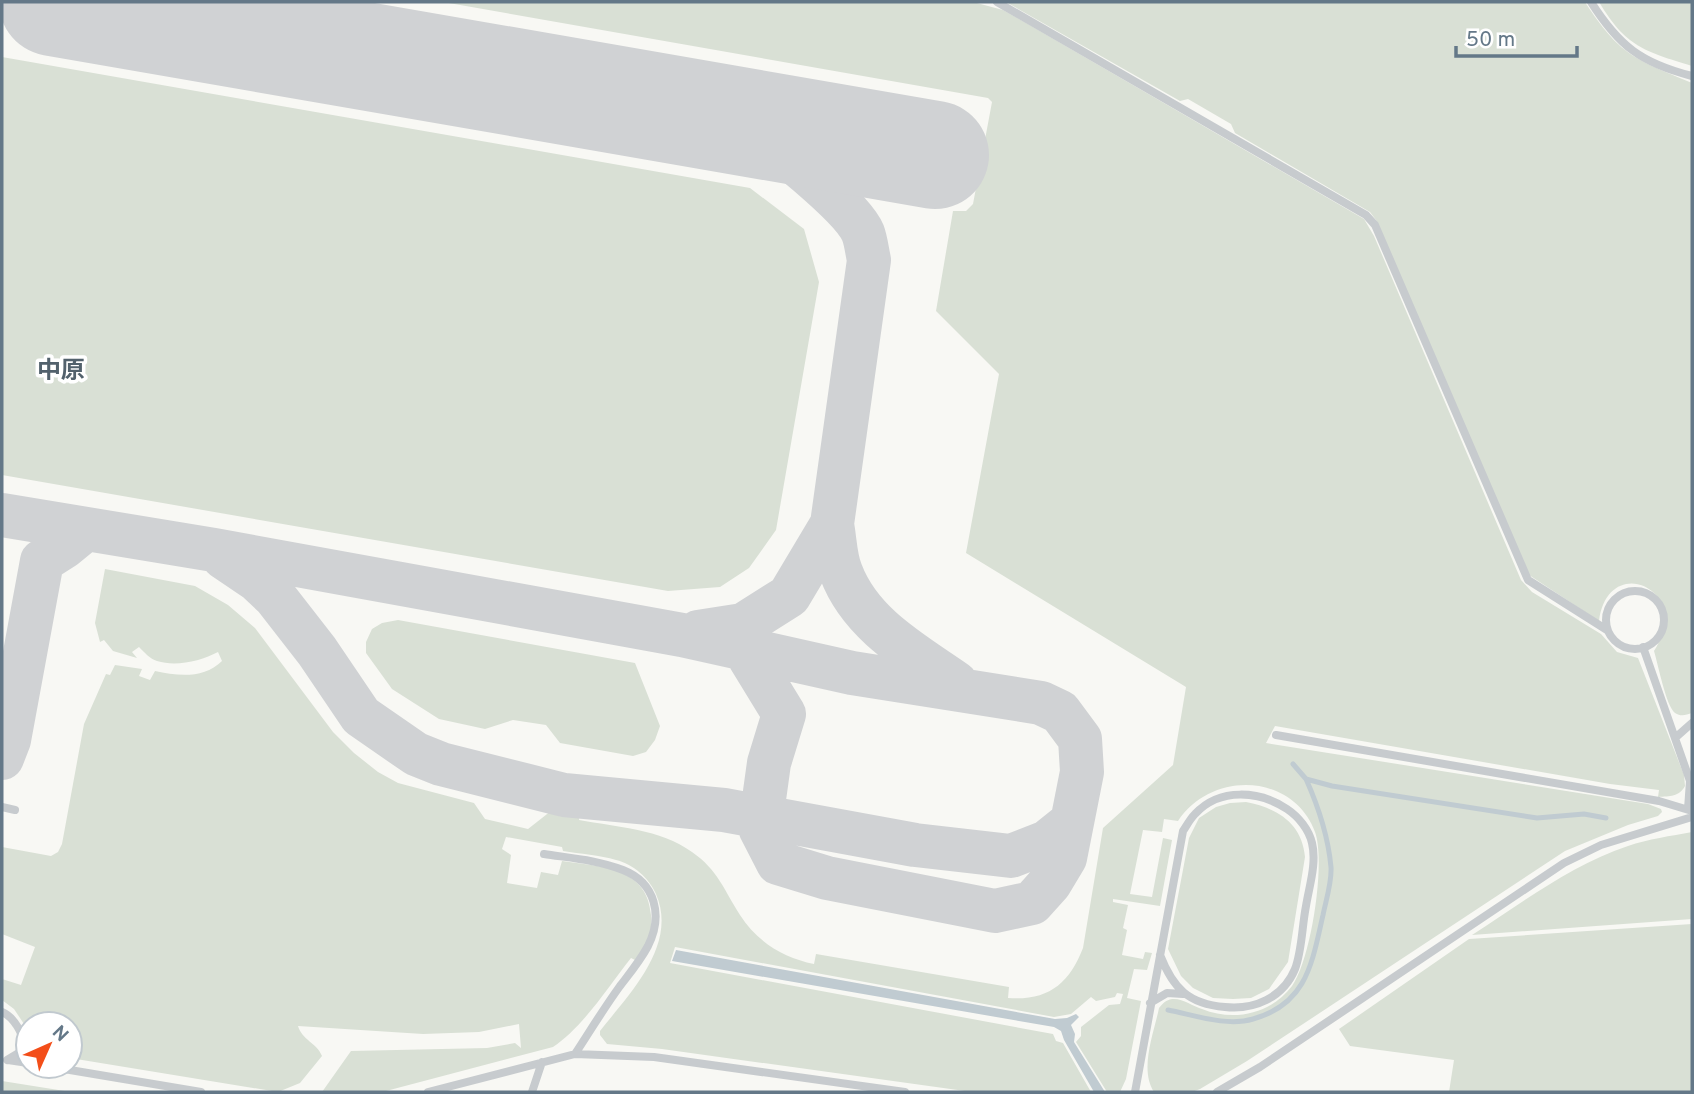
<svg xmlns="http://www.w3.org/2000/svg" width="1694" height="1094" font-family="Overpass,'Noto Sans JP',sans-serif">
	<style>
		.green { fill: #d9e0d5 }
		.water { fill: #c0cbd1 }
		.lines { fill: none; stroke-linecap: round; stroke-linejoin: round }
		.stream { stroke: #c0cbd1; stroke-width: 5 }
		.taxiway { stroke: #d0d2d4; stroke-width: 44 }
		.runway { stroke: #d0d2d4; stroke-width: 108 }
		.service { stroke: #c7cbce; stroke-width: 8 }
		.labels { text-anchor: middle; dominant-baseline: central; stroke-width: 7; stroke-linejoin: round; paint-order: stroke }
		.quarter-label { font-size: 24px; font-weight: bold; fill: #52616c; stroke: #fff }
	</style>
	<rect width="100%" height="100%" fill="#f8f8f4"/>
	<!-- green -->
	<path class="green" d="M 443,2 L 973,2 L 1003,10 L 1026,23 L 1364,219 L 1374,236 L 1521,580 L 1532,592 L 1601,634 L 1617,652 L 1638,658 L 1684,775 L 1685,786 C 1679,797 1670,796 1658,797 L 1659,790 L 1610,784 L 1275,726 L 1266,743 L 1648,804 L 1661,809 L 1662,812 L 1658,816 L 1628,825 L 1565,851 L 1247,1061 L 1200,1089 L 1192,1092 L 1154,1092 C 1139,1069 1154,1033 1159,1008 C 1163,1003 1166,1000 1172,999 C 1183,998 1192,1006 1202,1009 C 1234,1022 1271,1014 1292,986 C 1311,960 1326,862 1315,832 C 1293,773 1212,770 1178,821 L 1164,819 L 1162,832 L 1143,830 L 1130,894 L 1152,897 L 1163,838 L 1172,840 L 1160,906 L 1113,899 L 1113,902 L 1128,905 L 1123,928 L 1127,930 L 1122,955 L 1143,959 L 1145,952 L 1152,953 L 1147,970 L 1134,969 L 1127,998 L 1141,1001 L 1126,1079 L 1120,1092 L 1107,1092 L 1076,1042 L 1081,1036 L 1081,1027 L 1109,1005 L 1120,1004 L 1123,994 L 1117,993 L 1115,997 L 1096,1001 L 1091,997 L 1071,1014 L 1054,1017 L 675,947 L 670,963 L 1053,1034 L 1056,1041 L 1063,1043 L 1091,1092 L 972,1092 L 662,1049 L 607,1044 L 600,1035 L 600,1031 C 630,993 678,945 656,894 C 649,878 633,864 616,860 C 600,855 580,854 563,851 L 562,847 L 506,837 L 502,849 L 511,855 L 507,883 L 537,888 L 541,872 L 558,875 L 562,861 C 600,867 647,866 651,915 C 653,933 646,946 635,960 L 631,958 C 609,986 583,1027 553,1047 L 386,1091 L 322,1092 L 351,1051 L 487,1048 L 515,1043 L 521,1048 L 519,1024 L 479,1032 L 423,1034 L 298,1026 C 302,1040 317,1043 322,1056 L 300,1083 L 278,1092 L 70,1058 L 70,1024 L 28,1024 L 28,1030 L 14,1009 L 2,1000 L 2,979 L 21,985 L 35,947 L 2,934 L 2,847 L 51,856 L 58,852 L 62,844 L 84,724 L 106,674 L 110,675 L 115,665 L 142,669 L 139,676 L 150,680 L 155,671 C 178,676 204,679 222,661 L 218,652 C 201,661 176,667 157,661 C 150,659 144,652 139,647 L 132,652 L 137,658 L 113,651 L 104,640 L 100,642 L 95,623 L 105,569 L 195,586 L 228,605 L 255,628 L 333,732 L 354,753 L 378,772 L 398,783 L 474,803 L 485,819 L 528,829 L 556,807 L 580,812 L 579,820 C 617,827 660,829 692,852 C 718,870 724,890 740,915 C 757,942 784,958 814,964 L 816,954 L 1009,987 L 1008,998 C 1048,1001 1069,984 1083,948 L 1103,828 L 1173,765 L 1186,687 L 966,553 L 999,374 L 936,311 L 953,211 L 966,211 L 973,204 L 992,102 L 988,98 Z
		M 1006,2 L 1585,2 C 1620,56 1635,59 1692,83 L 1692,713 C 1686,715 1681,717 1675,713 C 1666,706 1658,664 1654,651 C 1694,589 1608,551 1599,621 L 1529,575 L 1376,220 L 1370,212 L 1235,133 L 1231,124 L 1188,99 L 1180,101 Z
		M 1599,2 L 1692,2 L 1692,66 C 1644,51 1626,47 1599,2 Z
		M 2,57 L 750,188 L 804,229 L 819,282 L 776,530 L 749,568 L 720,587 L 668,591 L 2,475 Z
		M 398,620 L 635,663 L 660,726 L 655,740 L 646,752 L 633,756 L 560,743 L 546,725 L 513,720 L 485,729 L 439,719 L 392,689 L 366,653 L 366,642 L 372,629 L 382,623 Z
		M 1246,802 C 1277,808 1302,823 1305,857 L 1288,962 L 1269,989 L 1251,998 L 1233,999 L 1213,998 L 1193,988 L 1181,976 L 1168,949 L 1189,838 L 1199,818 L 1216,807 L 1230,803 Z
		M 1692,832 L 1692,919 L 1472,935 C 1522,903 1571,865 1628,846 C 1648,839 1671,836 1692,832 Z
		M 1692,924 L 1692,1092 L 1449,1092 L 1454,1060 L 1350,1046 L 1339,1029 L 1469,939 Z
		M 2,1081 L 71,1092 L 2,1092 Z"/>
	<!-- water -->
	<path class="water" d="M 676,950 L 1055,1019 L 1067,1018 L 1076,1014 L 1079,1017 L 1071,1025 L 1075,1034 L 1074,1042 L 1105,1092 L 1094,1092 L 1064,1040 L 1061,1031 L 1054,1027 L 672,961 Z"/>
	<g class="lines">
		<!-- stream -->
		<path class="stream" d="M 1293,764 L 1306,779 L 1332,786 L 1537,818 L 1584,814 L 1606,818
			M 1168,1010 C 1194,1015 1227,1027 1253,1019 C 1307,1004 1312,963 1323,915 C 1326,900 1332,882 1331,867 C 1328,835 1319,808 1306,779"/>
		<!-- taxiway -->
		<path class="taxiway" d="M 2,515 L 214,550 L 682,635 L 852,673 L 1041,703 L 1060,712 L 1080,739 L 1082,772 L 1065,858 L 1050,883 L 1032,903 L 995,911 L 827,878 L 778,863 L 760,828 L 769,763 L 784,714 L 743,647
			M 832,524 C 835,540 835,558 841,572 C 861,625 913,653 956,683
			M 223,557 L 257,580 L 275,597 L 317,651 L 361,716 L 416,754 L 441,764 L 564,795 L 724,810 L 915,845 L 1011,856 L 1047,842 L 1072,822
			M 698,632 L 743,625 L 789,596 L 832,524 L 869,260 C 867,251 866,241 863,233 C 852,206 768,140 742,122
			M 2,758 L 9,740 L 42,561 L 64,547 L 86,529"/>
		<!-- runway -->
		<path class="runway" d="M 53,2 L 935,155"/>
		<!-- service -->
		<path class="service" d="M 997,2 L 1366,215 L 1375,225 L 1528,580 L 1607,630
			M 1591,2 C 1619,46 1641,63 1692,76
			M1606 620a29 29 0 1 1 58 0a29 29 0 1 1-58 0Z
			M 1643,647 L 1690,781 L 1688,809
			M 1276,735 L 1659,801 L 1692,811
			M 1675,738 L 1692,723
			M 2,807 L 15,810
			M 544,854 C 570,858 598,860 623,870 C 656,883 663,916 648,946 C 640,961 630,973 620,986 C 604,1008 590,1031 575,1054
			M 1150,1003 L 1167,993 L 1183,994
			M 2,1012 C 16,1018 22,1035 27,1048 L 7,1060
			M 8,1060 L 28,1063
			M 46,1066 L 201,1092
			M 428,1092 L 575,1054 L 654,1057 L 905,1092
			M 532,1092 L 542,1062
			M 1135,1092 L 1183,831 C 1187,825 1190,819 1195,814 C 1220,787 1260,791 1287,809 C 1299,817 1309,830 1312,843 C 1317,863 1309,887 1306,906 C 1302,926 1302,951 1295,969 C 1283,998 1254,1010 1225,1007 C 1188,1004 1173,988 1160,955
			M 1217,1092 L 1260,1067 L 1564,863 L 1601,845 L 1692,817"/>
	</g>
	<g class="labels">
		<!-- quarter labels -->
		<g class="quarter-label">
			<text x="61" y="372">中原</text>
		</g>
	</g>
	<!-- border -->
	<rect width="1694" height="1094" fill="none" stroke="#647888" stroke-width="7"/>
	<!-- north arrow -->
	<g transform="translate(49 1045) rotate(45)"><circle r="33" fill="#ffffff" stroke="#c1c9cf" stroke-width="2"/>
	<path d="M0-5L12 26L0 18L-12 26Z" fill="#f34e19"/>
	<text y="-10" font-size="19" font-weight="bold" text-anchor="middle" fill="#647888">N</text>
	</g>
	<!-- scale -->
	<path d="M1456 46v10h121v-10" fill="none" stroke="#647888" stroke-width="3.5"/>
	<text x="1466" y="46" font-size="21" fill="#647888" stroke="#ffffff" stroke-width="5" paint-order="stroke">50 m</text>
</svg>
